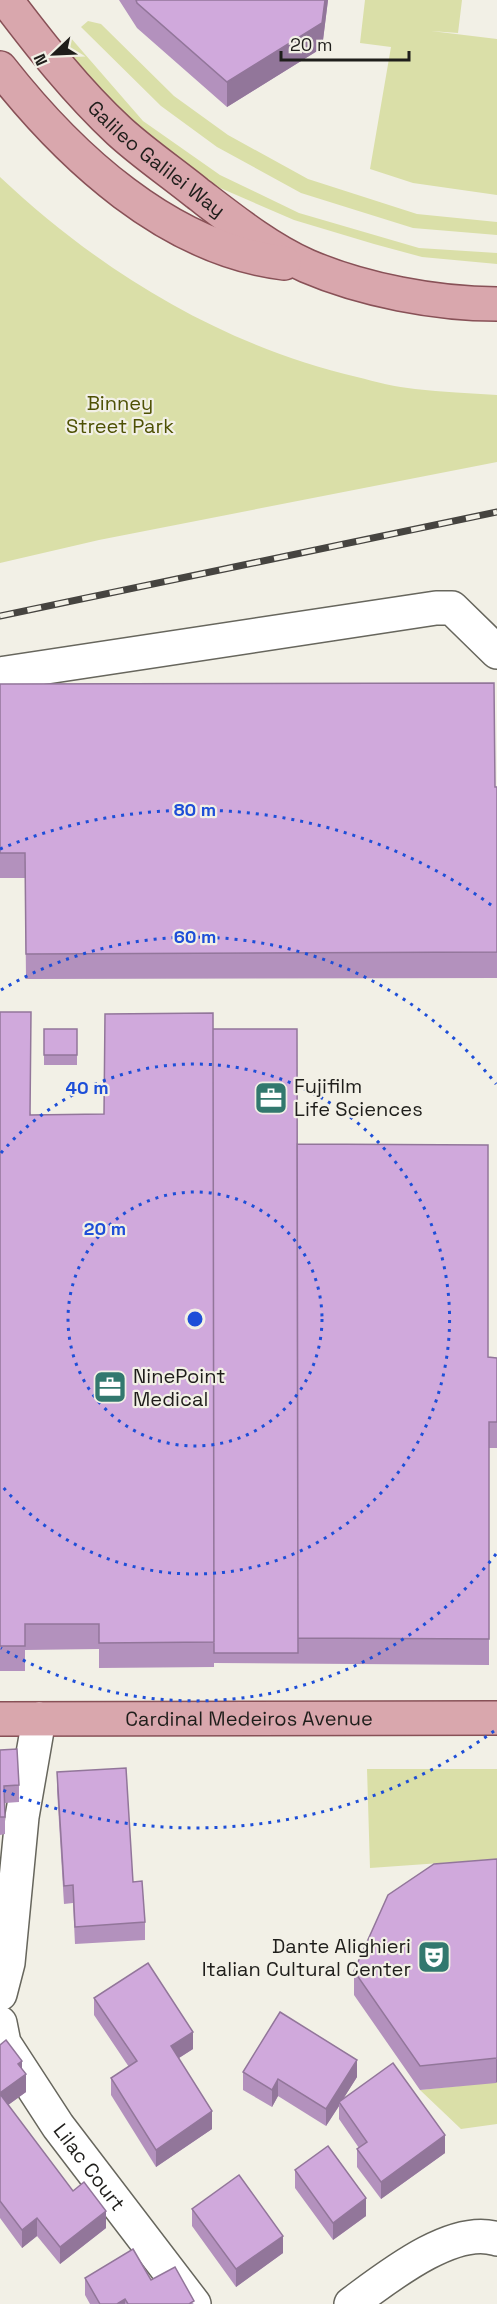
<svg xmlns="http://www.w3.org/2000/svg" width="497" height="2304" font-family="'Space Grotesk',sans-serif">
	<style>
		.green { fill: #dadfa8 }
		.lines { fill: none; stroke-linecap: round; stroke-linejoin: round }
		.minor-casing { stroke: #67665d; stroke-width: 36 }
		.major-casing { stroke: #885157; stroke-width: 36 }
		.minor { stroke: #fff; stroke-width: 33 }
		.major { stroke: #d9a7ad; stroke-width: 33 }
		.rail-casing { stroke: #464440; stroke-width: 7 }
		.rail { stroke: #f2f0e6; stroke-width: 4.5; stroke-dasharray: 14; stroke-linecap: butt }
		.wall { fill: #b391bd }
		.shaded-wall { fill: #92769a }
		.building { fill: #d0a9dc; stroke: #92769a; stroke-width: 1.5 }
		.ring { fill: none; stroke: #1d4ed8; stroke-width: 3; stroke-dasharray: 3 6 }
		.labels { text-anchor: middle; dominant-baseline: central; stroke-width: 4.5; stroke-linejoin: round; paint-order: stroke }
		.street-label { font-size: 20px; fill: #1f1e1b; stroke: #f2f0e6 }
		.park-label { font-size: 20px; fill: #4e5104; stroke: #f2f0e6 }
		.poi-label { font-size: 20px; fill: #1f1e1b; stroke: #f2f0e6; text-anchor: start }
		.centre { fill: #1d4ed8; stroke: #f2f0e6; stroke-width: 3 }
		.ring-label { font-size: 18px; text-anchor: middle; font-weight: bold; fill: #1d4ed8; stroke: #f2f0e6; stroke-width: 4.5; stroke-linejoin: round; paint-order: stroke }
	</style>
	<rect width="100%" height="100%" fill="#f2f0e6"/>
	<!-- green -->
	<path class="green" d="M 365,0 L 462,0 L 458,33 L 431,31 L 497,39 L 497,195 L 413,183 L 370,169 L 391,47 L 360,43 Z
		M 88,21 L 101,24 L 174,96 L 228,135 L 308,179 L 417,214 L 497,222 L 497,235 L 413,228 L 301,193 L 217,147 L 161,106 L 81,27 Z
		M 70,37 L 143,121 L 220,175 L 299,213 L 419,248 L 497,253 L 497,264 L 422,257 L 374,244 L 294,220 L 211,184 L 133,127 L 58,44 Z
		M 0,177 C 101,272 221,345 357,377 C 376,382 396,387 415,389 C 442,392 470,393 497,395 L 497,462 L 99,540 L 0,563 Z
		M 367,1769 L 497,1769 L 497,1859 L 370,1868 Z
		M 497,2082 L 497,2124 L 461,2129 L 420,2090 Z"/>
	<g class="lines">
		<!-- minor casing -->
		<g class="minor-casing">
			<g id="minor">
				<path d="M 0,674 L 436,608 L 452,608 L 497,652"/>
				<path d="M 0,1994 L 8,1963 L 22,1817 L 39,1719"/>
				<path id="s1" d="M 0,2023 L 4,2043 L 58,2126 L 194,2304"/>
				<path d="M 351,2304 C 385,2279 453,2224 497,2239"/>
			</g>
		</g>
		<!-- major casing -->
		<g class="major-casing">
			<g id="major">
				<path id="s2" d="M 6,0 C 41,46 76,91 119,131 C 143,153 171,172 197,193 C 231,219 267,248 307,266 C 363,290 436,304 497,304"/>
				<path d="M 0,68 C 69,156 168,249 284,263"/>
				<path id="s3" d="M 0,1719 L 497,1718"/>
			</g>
		</g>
		<!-- minor -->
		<use href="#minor" class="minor"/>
		<!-- major -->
		<use href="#major" class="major"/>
		<!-- rail casing -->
		<g class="rail-casing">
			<path id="rail" d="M 0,616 L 497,512"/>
		</g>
		<!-- rail -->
		<use href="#rail" class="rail"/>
	</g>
	<!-- wall -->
	<path class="wall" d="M 119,0 L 328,0 L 322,48 L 227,107 L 137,28 Z
		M 0,684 L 497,787 L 497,978 L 26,979 L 25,878 L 0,878 Z
		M 0,1012 L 31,1115 L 104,1114 L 213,1029 L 297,1144 L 488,1357 L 497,1358 L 497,1448 L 489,1448 L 489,1665 L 214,1663 L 214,1667 L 99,1668 L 99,1649 L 25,1650 L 25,1671 L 0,1671 Z
		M 44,1029 L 77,1029 L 77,1065 L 44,1065 Z
		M 0,1750 L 19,1785 L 19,1802 L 5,1803 L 5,1834 L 0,1835 Z
		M 57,1772 L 133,1882 L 145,1922 L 145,1940 L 75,1944 L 73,1903 L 64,1904 L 57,1790 Z
		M 497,1859 L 496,2083 L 420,2090 L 354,1995 L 354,1971 Z
		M 94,1998 L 193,2049 L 179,2058 L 212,2129 L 156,2167 L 111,2095 L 111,2078 L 129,2067 L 94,2015 Z
		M 0,2045 L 22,2069 L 26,2092 L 8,2105 L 73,2191 L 106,2228 L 60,2264 L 37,2236 L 22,2248 L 0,2218 Z
		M 243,2072 L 357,2077 L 343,2099 L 445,2153 L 381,2199 L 357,2167 L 357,2149 L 359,2148 L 339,2119 L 339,2106 L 326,2126 L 278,2096 L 272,2107 L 243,2090 Z
		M 295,2170 L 366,2216 L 333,2240 L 295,2188 Z
		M 192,2209 L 283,2253 L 236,2287 L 192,2226 Z
		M 85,2278 L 151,2280 L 194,2304 L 90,2304 L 85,2295 Z"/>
	<!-- shaded-wall -->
	<path class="shaded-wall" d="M 325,0 L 328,0 L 322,48 L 227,107 L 227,82 Z
		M 193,2032 L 193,2049 L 171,2063 L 171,2046 Z
		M 497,2058 L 497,2082 L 496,2083 L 496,2059 Z
		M 357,2060 L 357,2077 L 340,2104 L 339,2102 L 339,2106 L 326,2126 L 326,2109 Z
		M 22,2061 L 22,2077 L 26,2074 L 26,2092 L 0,2111 L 0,2093 L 18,2064 Z
		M 278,2079 L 278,2096 L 272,2107 L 272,2090 Z
		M 212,2111 L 212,2129 L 156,2167 L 156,2150 Z
		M 445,2135 L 445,2153 L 381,2199 L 381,2182 Z
		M 366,2198 L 366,2216 L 333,2240 L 333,2223 Z
		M 106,2211 L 106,2228 L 60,2264 L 60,2247 Z
		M 37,2218 L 37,2236 L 22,2248 L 22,2230 Z
		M 283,2236 L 283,2253 L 236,2287 L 236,2269 Z
		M 125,2299 L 125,2304 L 117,2304 Z"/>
	<!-- building -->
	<path class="building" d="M 136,0 L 325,0 L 322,23 L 227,82 L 137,3 Z
		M 494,683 L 495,787 L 497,787 L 497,952 L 26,954 L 25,853 L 0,853 L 0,684 Z
		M 0,1012 L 31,1012 L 30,1115 L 104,1114 L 105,1014 L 213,1013 L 214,1642 L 99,1643 L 99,1624 L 25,1624 L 25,1646 L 0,1646 Z
		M 44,1029 L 77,1029 L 77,1055 L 44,1055 Z
		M 213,1029 L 297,1029 L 298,1653 L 214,1653 Z
		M 297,1144 L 488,1145 L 488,1357 L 497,1358 L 497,1422 L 489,1422 L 489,1639 L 298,1638 Z
		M 17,1749 L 19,1785 L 4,1786 L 5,1817 L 0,1817 L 0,1750 Z
		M 126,1768 L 133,1882 L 142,1881 L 145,1922 L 75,1927 L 73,1885 L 64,1886 L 57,1772 Z
		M 497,1859 L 497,2058 L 420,2066 L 354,1971 L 388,1895 L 434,1864 Z
		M 148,1963 L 193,2032 L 171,2046 L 212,2111 L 156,2150 L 111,2078 L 137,2061 L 94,1998 Z
		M 280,2012 L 357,2060 L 326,2109 L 278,2079 L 272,2090 L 243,2072 Z
		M 6,2040 L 22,2061 L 18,2064 L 26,2074 L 0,2093 L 0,2045 Z
		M 393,2063 L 445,2135 L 381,2182 L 357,2149 L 367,2142 L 339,2102 Z
		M 0,2094 L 73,2191 L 84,2182 L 106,2211 L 60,2247 L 37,2218 L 22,2230 L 0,2201 Z
		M 328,2146 L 366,2198 L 333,2223 L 295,2170 Z
		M 239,2175 L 283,2236 L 236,2269 L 192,2209 Z
		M 133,2249 L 151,2280 L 175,2267 L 194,2301 L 189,2304 L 128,2304 L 125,2299 L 117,2304 L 100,2304 L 85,2278 Z"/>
	<!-- distance rings -->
	<g class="ring">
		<circle cx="195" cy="1319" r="127"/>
		<path d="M1 1153A255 255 0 1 1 1 1485"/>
		<path d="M496 1554A382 382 0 0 1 1 1648M1 990A382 382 0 0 1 496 1084"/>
		<path d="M494 1731A509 509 0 0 1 0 1789M0 849A509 509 0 0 1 494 907"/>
	</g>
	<!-- icons -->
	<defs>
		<g id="office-square" transform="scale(1.725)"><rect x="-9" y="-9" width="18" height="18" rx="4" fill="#32786e" stroke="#f2f0e6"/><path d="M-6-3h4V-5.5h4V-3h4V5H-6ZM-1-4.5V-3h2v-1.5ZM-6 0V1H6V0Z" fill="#fff"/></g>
		<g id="theatre-square" transform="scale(1.725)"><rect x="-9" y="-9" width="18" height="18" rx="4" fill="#32786e" stroke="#f2f0e6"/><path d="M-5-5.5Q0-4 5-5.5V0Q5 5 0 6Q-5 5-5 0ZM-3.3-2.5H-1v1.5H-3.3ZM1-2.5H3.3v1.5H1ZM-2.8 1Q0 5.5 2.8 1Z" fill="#fff"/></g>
	</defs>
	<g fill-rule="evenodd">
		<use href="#office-square" x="271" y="1098"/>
		<use href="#office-square" x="110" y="1387"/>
		<use href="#theatre-square" x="434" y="1957"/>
	</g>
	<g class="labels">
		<!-- street labels -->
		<g class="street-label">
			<text stroke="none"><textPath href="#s2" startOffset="220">Galileo Galilei Way</textPath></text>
			<text stroke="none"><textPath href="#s3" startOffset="249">Cardinal Medeiros Avenue</textPath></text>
			<text stroke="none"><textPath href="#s1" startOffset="171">Lilac Court</textPath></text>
		</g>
		<!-- park labels -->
		<g class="park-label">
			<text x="120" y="403">Binney<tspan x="120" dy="23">Street Park</tspan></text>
		</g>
		<!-- poi labels -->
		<g class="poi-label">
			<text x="294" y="1086">Fujifilm<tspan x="294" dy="23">Life Sciences</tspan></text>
			<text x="133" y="1376">NinePoint<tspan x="133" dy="23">Medical</tspan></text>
			<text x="411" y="1946" text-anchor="end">Dante Alighieri<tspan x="411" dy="23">Italian Cultural Center</tspan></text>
		</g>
	</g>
	<circle cx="195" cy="1319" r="9" class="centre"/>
	<g class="ring-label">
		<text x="195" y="816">80 m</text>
		<text x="195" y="943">60 m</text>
		<text x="87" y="1094">40 m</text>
		<text x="105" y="1235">20 m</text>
	</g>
	<!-- north arrow -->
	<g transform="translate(54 54) rotate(247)" stroke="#f2f0e6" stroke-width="4.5" paint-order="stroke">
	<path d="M0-4.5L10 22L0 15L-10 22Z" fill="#1f1e1b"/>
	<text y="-9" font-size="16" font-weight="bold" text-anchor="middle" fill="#1f1e1b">N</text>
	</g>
	<!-- scale -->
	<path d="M281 51v9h128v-9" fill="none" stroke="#1f1e1b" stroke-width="3"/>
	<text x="290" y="51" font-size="18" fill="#1f1e1b" stroke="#f2f0e6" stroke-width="4.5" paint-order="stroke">20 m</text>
</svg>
